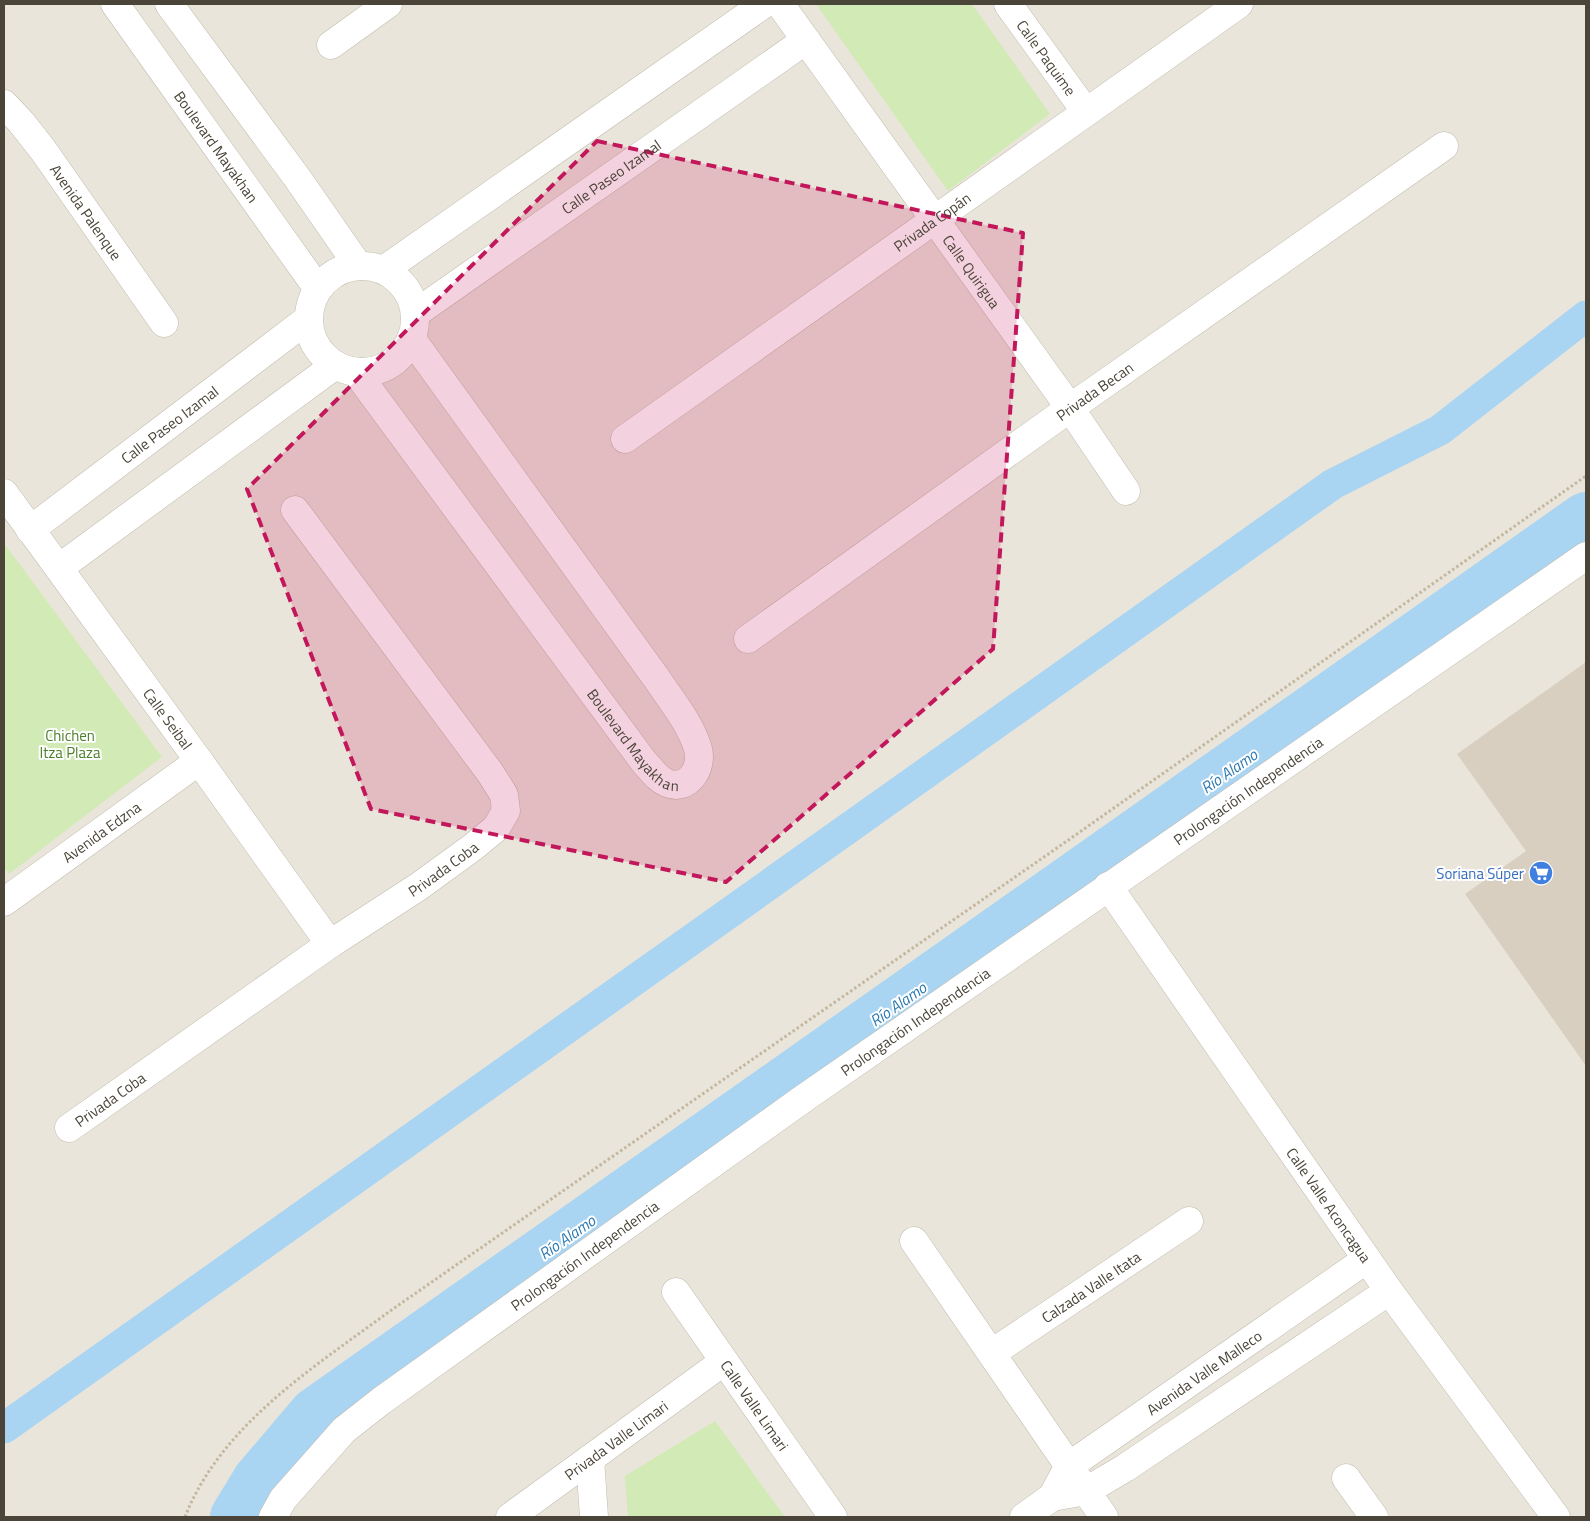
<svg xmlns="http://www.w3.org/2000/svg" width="1590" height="1521" font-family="'Titillium Web',sans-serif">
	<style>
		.residential { fill: #eae5da }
		.green { fill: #d2eab5 }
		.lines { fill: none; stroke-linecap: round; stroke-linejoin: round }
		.canal { stroke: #a9d4f2; stroke-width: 31 }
		.river { stroke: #a9d4f2; stroke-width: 54 }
		.building { fill: #d8cfc1 }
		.minor-casing { stroke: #c2bbae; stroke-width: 29 }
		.path { stroke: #c4b79f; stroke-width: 3; stroke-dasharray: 2.5 2.5; stroke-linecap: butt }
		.minor { stroke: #fff; stroke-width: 28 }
		.marked { fill: #c2185b; fill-opacity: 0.2; stroke: #c2185b; stroke-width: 4; stroke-dasharray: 10 6; stroke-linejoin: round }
		.labels { text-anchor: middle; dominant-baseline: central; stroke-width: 4; stroke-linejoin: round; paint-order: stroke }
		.street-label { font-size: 15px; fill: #4b4439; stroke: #fff }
		.park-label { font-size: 15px; fill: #4a7f2a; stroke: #fff }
		.shop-label { font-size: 15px; fill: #366cbe; stroke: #fff; text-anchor: end }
		.water-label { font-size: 16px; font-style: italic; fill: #2e7ab2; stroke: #fff }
	</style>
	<rect width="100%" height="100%" fill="#f6f3ec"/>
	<!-- residential -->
	<path class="residential" d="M 4,4 L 1586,4 L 1586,1517 L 4,1517 Z"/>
	<!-- green -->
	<path class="green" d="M 816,4 L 972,4 L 1050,114 L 948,191 Z
		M 4,543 L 162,757 L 9,874 L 4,867 Z
		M 715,1421 L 785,1517 L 628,1517 L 625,1476 Z"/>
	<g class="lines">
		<!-- canal -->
		<path class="canal" d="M 4,1428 L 1333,484 L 1440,430 L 1586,316"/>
		<!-- river -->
		<path class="river" d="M 237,1517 L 259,1481 L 316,1414 L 1586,519"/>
	</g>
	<!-- building -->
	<path class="building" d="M 1586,662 L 1586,1066 L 1465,894 L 1526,851 L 1457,754 Z"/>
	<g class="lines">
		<!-- minor casing -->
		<g class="minor-casing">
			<g id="minor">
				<path id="s1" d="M 115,4 L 318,289"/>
				<path d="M 169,4 L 298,179 L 357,264"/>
				<path id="s2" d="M 780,4 L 1070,408 L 1126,491"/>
				<path id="s3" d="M 1008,4 L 1086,112"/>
				<path d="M 331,45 L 388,4"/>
				<path id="s4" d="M 4,104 L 21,122 L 43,150 L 164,323"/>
				<circle cx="362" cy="319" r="53"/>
				<path d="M 385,269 L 764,4"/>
				<path id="s5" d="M 416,313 L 806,40"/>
				<path id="s6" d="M 356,372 L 644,762 C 651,769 657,779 667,783 C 688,792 703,768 698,749 C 691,724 671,700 657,679 L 411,338"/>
				<path id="s7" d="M 625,439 L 1239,4"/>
				<path id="s8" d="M 4,493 L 199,761 L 330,944"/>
				<path id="s9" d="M 30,530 L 308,319"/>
				<path d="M 59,568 L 334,366"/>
				<path id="s10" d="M 748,639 L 1070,408 L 1444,146"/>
				<path id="s11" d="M 1108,886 L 1389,1291 L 1556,1517"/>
				<path id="s12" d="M 4,902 L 199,761"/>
				<path id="s13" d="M 69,1128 L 330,944 L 418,887 L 473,847 L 496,828 L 506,811 L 504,795 L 491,774 L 295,510"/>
				<path d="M 914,1241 L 1104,1517"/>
				<path id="s14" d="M 676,1292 L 833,1517"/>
				<path id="s15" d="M 992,1353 L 1189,1221"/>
				<path d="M 590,1459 L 594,1517"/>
				<path d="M 1346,1478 L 1374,1517"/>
				<path d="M 1052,1497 L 1086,1491 L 1125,1468 L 1389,1291"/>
				<path id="s16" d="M 273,1517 L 283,1499 L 344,1430 L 381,1401 L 800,1101 L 1586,556"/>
				<path id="s17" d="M 510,1517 L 723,1362"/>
				<path id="s18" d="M 1024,1517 L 1052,1497 L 1069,1466 L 1367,1259"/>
			</g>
		</g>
		<!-- path -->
		<path class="path" d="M 185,1517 C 221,1425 313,1368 390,1311 L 1067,841 L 1586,476"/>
		<!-- minor -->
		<use href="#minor" class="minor"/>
	</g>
	<!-- marked area -->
	<path class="marked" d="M 597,141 L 1023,233 L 993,649 L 726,882 L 371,809 L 247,489 Z"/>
	<!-- icons -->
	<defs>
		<g id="supermarket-disc" transform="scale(1.25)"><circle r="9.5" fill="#3f7fe0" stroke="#fff"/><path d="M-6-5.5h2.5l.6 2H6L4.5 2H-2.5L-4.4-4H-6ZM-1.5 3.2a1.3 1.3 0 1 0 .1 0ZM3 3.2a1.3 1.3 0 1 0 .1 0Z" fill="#fff"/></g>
	</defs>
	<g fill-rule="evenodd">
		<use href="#supermarket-disc" x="1541" y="873"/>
	</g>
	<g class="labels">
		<!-- street labels -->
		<g class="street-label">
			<text stroke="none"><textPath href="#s3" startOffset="66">Calle Paquime</textPath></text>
			<text stroke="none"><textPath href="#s1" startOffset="175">Boulevard Mayakhan</textPath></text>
			<text stroke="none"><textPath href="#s5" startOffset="238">Calle Paseo Izamal</textPath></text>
			<text stroke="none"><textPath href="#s4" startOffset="136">Avenida Palenque</textPath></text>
			<text stroke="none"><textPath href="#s7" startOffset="376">Privada Copán</textPath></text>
			<text stroke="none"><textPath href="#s2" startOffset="329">Calle Quirigua</textPath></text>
			<text stroke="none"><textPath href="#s10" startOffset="426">Privada Becan</textPath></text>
			<text stroke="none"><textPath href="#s9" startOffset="175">Calle Paseo Izamal</textPath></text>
			<text stroke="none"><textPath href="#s8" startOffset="279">Calle Seibal</textPath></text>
			<text stroke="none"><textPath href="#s6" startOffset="462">Boulevard Mayakhan</textPath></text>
			<text stroke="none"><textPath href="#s16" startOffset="1220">Prolongación Independencia</textPath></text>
			<text stroke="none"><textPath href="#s12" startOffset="120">Avenida Edzna</textPath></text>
			<text stroke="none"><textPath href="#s13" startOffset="455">Privada Coba</textPath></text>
			<text stroke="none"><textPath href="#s16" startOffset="815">Prolongación Independencia</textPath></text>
			<text stroke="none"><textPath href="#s13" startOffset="50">Privada Coba</textPath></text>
			<text stroke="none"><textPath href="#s11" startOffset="388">Calle Valle Aconcagua</textPath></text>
			<text stroke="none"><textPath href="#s16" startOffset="410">Prolongación Independencia</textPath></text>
			<text stroke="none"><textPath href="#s15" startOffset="119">Calzada Valle Itata</textPath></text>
			<text stroke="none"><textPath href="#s18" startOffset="234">Avenida Valle Malleco</textPath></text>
			<text stroke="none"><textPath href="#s14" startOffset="138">Calle Valle Limari</textPath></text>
			<text stroke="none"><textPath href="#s17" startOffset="131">Privada Valle Limari</textPath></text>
		</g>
		<!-- park labels -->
		<g class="park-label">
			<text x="70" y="735">Chichen<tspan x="70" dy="17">Itza Plaza</tspan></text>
		</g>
		<!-- shop labels -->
		<g class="shop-label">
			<text x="1524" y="873">Soriana Súper</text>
		</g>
		<!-- water labels -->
		<g class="water-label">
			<text transform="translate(1229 771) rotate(-35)">Río Alamo</text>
			<text transform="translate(898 1004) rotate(-35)">Río Alamo</text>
			<text transform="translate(567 1237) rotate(-35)">Río Alamo</text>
		</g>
	</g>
	<!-- border -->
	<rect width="1590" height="1521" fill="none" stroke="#4b4439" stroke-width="10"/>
</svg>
